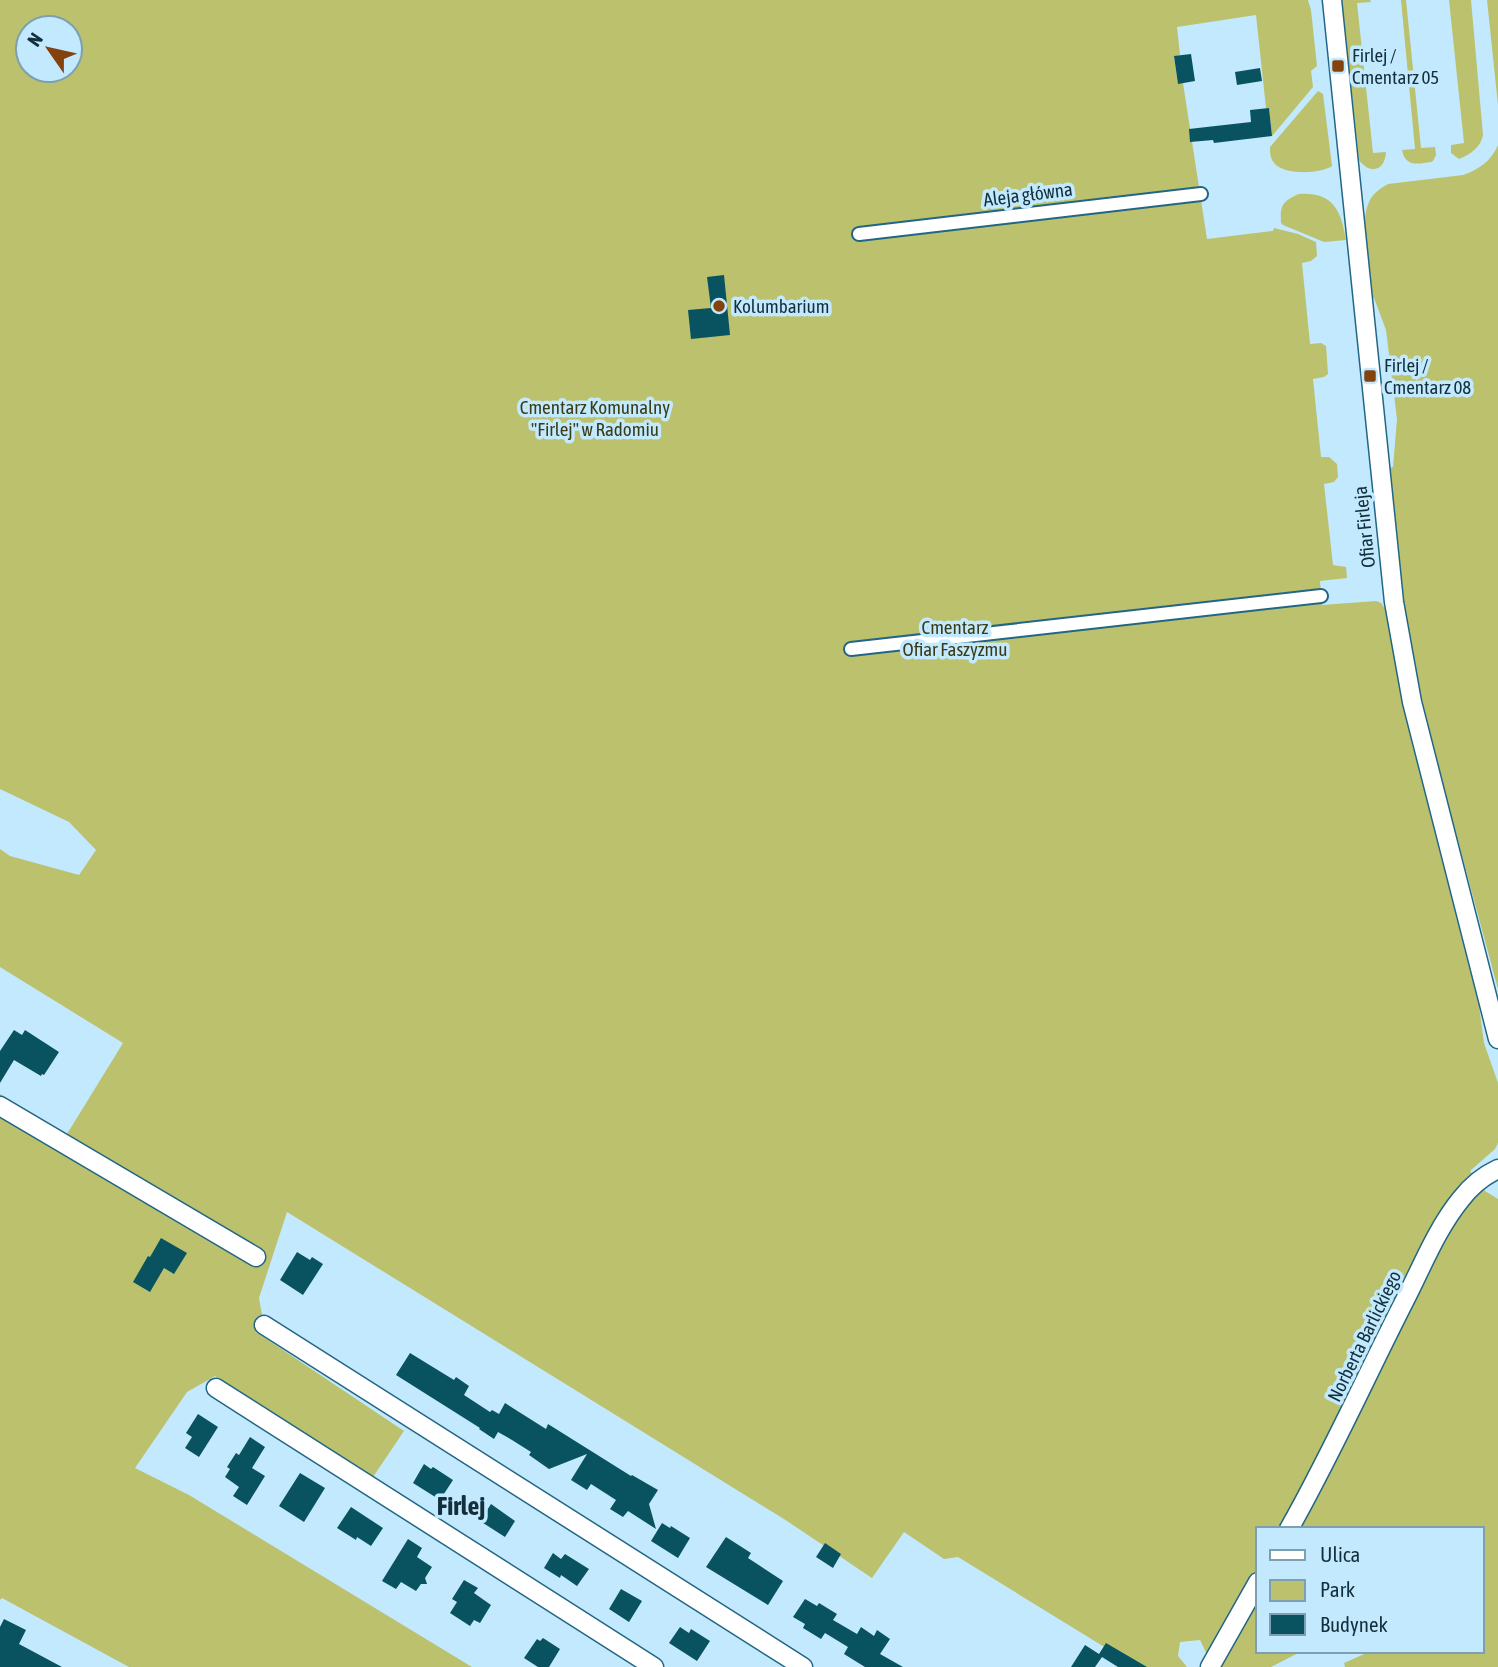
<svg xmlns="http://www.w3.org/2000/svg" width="1498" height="1667" font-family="'Asap Condensed',sans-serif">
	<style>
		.green { fill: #bbc16d; fill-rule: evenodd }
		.building { fill: #08535f }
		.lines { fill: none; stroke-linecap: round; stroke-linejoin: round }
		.pedestrian-casing { stroke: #226685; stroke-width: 16 }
		.minor-casing { stroke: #226685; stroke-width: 21 }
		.pedestrian { stroke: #fff; stroke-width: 12 }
		.minor { stroke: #fff; stroke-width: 18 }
		.poi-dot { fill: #84420f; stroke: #c3e9fe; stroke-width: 2.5 }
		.labels { text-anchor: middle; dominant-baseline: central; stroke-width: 7; stroke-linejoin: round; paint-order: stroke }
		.poi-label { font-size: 19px; fill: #132f3c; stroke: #c3e9fe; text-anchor: start }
		.street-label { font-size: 19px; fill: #132f3c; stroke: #c3e9fe }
		.park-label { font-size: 19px; fill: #3a3c16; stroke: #c3e9fe }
		.district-label { font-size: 26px; font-weight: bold; fill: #132f3c; stroke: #c3e9fe }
	</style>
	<rect width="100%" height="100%" fill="#c3e9fe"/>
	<!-- green -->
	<path class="green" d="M 0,0 L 1308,0 L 1311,10 L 1317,66 L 1311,71 L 1313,87 L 1272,136 L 1269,108 L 1266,108 L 1256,15 L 1177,27 L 1180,55 L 1174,57 L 1178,83 L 1183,83 L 1207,239 L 1273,231 L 1274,228 L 1298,234 L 1316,242 L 1317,256 L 1311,261 L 1302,263 L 1310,344 L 1321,343 L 1326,346 L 1328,374 L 1324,377 L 1313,379 L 1321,457 L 1329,457 L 1337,464 L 1338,477 L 1334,482 L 1324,484 L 1333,565 L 1346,567 L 1347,578 L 1320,581 L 1322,605 L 1376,601 L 1381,603 L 1386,610 L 1410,735 L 1479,1006 L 1484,1043 L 1498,1083 L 1498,1143 L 1495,1149 L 1470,1171 L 1485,1191 L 1498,1199 L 1498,1667 L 1345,1667 L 1344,1663 L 1371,1651 L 1482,1651 L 1482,1529 L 1258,1529 L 1258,1651 L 1302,1651 L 1271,1667 L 1213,1667 L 1200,1640 L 1180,1642 L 1178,1656 L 1187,1667 L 1137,1667 L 958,1557 L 944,1559 L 904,1532 L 872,1578 L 784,1519 L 287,1212 L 259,1298 L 262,1315 L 256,1332 L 404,1431 L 373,1477 L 215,1376 L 187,1392 L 135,1468 L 189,1495 L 472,1667 L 129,1667 L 2,1598 L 0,1600 L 0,1094 L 67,1134 L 123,1043 L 0,967 L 0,849 L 10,856 L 79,875 L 96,850 L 69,822 L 0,789 ZM 28,28 L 70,28 L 70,70 L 28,70 Z
		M 1342,0 L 1370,0 L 1371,2 L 1357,3 L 1373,153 L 1386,152 C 1385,171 1370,175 1359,160 Z
		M 1401,0 L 1406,0 L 1421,148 L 1435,147 L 1436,155 L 1433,161 L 1431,162 C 1418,164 1405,167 1402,150 L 1415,149 Z
		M 1449,0 L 1471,0 L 1483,135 C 1481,147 1470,155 1459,159 L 1451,153 L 1451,145 L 1464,143 Z
		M 1487,0 L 1498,0 L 1498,105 Z
		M 1318,91 L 1323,94 L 1332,166 C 1320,174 1285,175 1275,164 C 1270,159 1270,153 1270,147 Z
		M 1498,145 L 1498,989 L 1438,767 L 1407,641 L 1400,599 L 1389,468 L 1393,467 L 1397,419 L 1386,330 L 1374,298 L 1371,299 C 1368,272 1357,222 1371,198 C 1375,192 1381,188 1388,184 L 1463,175 C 1480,169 1491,161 1498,145 Z
		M 1299,194 C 1333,192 1341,210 1346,240 L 1324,242 L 1283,225 L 1281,223 C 1280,206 1282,201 1299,194 Z"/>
	<!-- building -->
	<path class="building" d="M 1191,54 L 1195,81 L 1178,84 L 1174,56 Z
		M 1260,68 L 1262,81 L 1237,85 L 1235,72 Z
		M 1269,108 L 1272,136 L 1214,143 L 1213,140 L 1190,142 L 1189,129 L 1251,122 L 1250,110 Z
		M 724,275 L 730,335 L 691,339 L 688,310 L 711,308 L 707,277 Z
		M 14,1030 L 22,1035 L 25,1030 L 59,1052 L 44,1075 L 42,1074 L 41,1076 L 14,1060 L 0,1083 L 0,1051 Z
		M 161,1238 L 187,1253 L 174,1274 L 164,1268 L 150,1292 L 133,1282 L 148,1256 L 150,1257 Z
		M 297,1252 L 310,1260 L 312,1257 L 323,1264 L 303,1295 L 280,1280 Z
		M 410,1353 L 454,1380 L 456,1377 L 469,1386 L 464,1395 L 490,1412 L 492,1410 L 499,1414 L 505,1403 L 546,1429 L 548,1424 L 631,1476 L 632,1475 L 658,1490 L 649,1504 L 656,1529 L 628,1511 L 623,1517 L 610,1509 L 616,1500 L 591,1484 L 587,1490 L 571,1480 L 587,1454 L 549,1469 L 529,1455 L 531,1452 L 512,1440 L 498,1432 L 494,1439 L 479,1429 L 480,1428 L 396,1375 Z
		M 198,1414 L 218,1427 L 199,1457 L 185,1448 L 192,1437 L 186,1433 Z
		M 250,1437 L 265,1447 L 252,1468 L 265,1476 L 247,1505 L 233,1496 L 239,1487 L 225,1477 L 230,1469 L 227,1467 L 236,1453 L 239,1455 Z
		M 424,1464 L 431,1469 L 433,1467 L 453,1480 L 440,1500 L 413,1483 Z
		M 300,1473 L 325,1488 L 304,1522 L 279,1506 Z
		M 491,1504 L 515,1521 L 505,1537 L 480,1521 Z
		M 351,1507 L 383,1528 L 371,1546 L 357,1537 L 356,1540 L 337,1528 Z
		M 662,1523 L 670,1528 L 671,1526 L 690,1538 L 678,1558 L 651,1541 Z
		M 726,1537 L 751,1553 L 748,1558 L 783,1581 L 768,1605 L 706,1567 Z
		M 408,1539 L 422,1548 L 417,1557 L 432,1567 L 425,1578 L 427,1584 L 421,1584 L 416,1591 L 401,1582 L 396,1589 L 382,1581 Z
		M 825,1543 L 841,1554 L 833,1568 L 816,1557 Z
		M 553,1553 L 561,1559 L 565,1554 L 589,1569 L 577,1586 L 561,1575 L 560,1578 L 544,1568 Z
		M 464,1580 L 478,1588 L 474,1593 L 491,1605 L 480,1623 L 474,1620 L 470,1626 L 450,1613 L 457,1602 L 452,1599 Z
		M 621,1589 L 642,1601 L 629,1622 L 609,1609 Z
		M 805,1599 L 817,1606 L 819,1603 L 837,1614 L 833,1620 L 857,1634 L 861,1627 L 874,1636 L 877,1630 L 890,1639 L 880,1654 L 903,1667 L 865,1667 L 844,1654 L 848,1647 L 825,1633 L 821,1639 L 803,1628 L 805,1624 L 793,1617 Z
		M 4,1619 L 26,1630 L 19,1644 L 62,1667 L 0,1667 L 0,1627 Z
		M 680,1627 L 689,1633 L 691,1629 L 710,1641 L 697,1661 L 669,1643 Z
		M 543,1638 L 560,1649 L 549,1667 L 538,1667 L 524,1658 L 537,1639 L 540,1641 Z
		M 1106,1643 L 1147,1667 L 1118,1667 L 1102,1657 L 1095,1667 L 1071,1667 L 1085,1645 L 1099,1654 Z"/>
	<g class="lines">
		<!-- pedestrian casing -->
		<g class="pedestrian-casing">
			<path id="pedestrian" d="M 859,234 L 1201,194
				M 851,649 L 1321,596"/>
		</g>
		<!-- minor casing -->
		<g class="minor-casing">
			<path id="minor" d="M 1332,0 L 1394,602 L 1412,702 L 1498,1039
				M 0,1106 L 256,1257
				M 264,1325 L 803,1667
				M 216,1388 L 654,1667
				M 1289,1529 C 1332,1453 1367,1374 1407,1296 C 1423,1264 1438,1227 1461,1199 C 1471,1186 1483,1176 1498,1169
				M 1210,1667 L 1258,1582"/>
		</g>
		<!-- pedestrian -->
		<use href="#pedestrian" class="pedestrian"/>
		<!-- minor -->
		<use href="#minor" class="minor"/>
	</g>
	<!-- markers -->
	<g class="poi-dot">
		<rect x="1331" y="59" width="14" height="14" rx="3.5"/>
		<circle cx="719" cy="306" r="7"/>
		<rect x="1363" y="369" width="14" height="14" rx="3.5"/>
	</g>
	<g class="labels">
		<!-- poi labels -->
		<g class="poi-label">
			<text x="1352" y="55">Firlej /<tspan x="1352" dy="22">Cmentarz 05</tspan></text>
			<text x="733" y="306">Kolumbarium</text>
			<text x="1384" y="365">Firlej /<tspan x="1384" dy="22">Cmentarz 08</tspan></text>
		</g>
		<!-- street labels -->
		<g class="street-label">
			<text transform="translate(1028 194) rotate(-7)">Aleja główna</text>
			<text transform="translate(1364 527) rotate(-96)">Ofiar Firleja</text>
			<text transform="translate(1364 1336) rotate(-64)">Norberta Barlickiego</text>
		</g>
		<!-- park labels -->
		<g class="park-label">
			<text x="595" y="407">Cmentarz Komunalny<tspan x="595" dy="22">"Firlej" w Radomiu</tspan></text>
			<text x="955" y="627">Cmentarz<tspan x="955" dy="22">Ofiar Faszyzmu</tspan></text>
		</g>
		<!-- district labels -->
		<g class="district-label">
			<text x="461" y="1506">Firlej</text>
		</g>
	</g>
	<!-- legend -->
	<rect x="1256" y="1527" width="228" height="126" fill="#c3e9fe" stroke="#7d9fb0" stroke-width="2"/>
	<rect x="1270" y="1550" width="35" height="10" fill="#ffffff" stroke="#7d9fb0" stroke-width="2"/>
	<text x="1320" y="1562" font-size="21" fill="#132f3c">Ulica</text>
	<rect x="1270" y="1580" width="35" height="21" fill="#bbc16d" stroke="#7d9fb0" stroke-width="2"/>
	<text x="1320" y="1597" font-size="21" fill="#132f3c">Park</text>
	<rect x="1270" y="1614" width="35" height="21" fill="#08535f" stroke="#7d9fb0" stroke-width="2"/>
	<text x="1320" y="1632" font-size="21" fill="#132f3c">Budynek</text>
	<!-- north arrow -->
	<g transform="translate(49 49) rotate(304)"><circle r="33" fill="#c3e9fe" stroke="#7d9fb0" stroke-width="2"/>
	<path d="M0-5L12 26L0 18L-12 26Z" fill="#84420f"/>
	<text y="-10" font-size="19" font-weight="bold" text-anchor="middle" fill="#132f3c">N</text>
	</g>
</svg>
